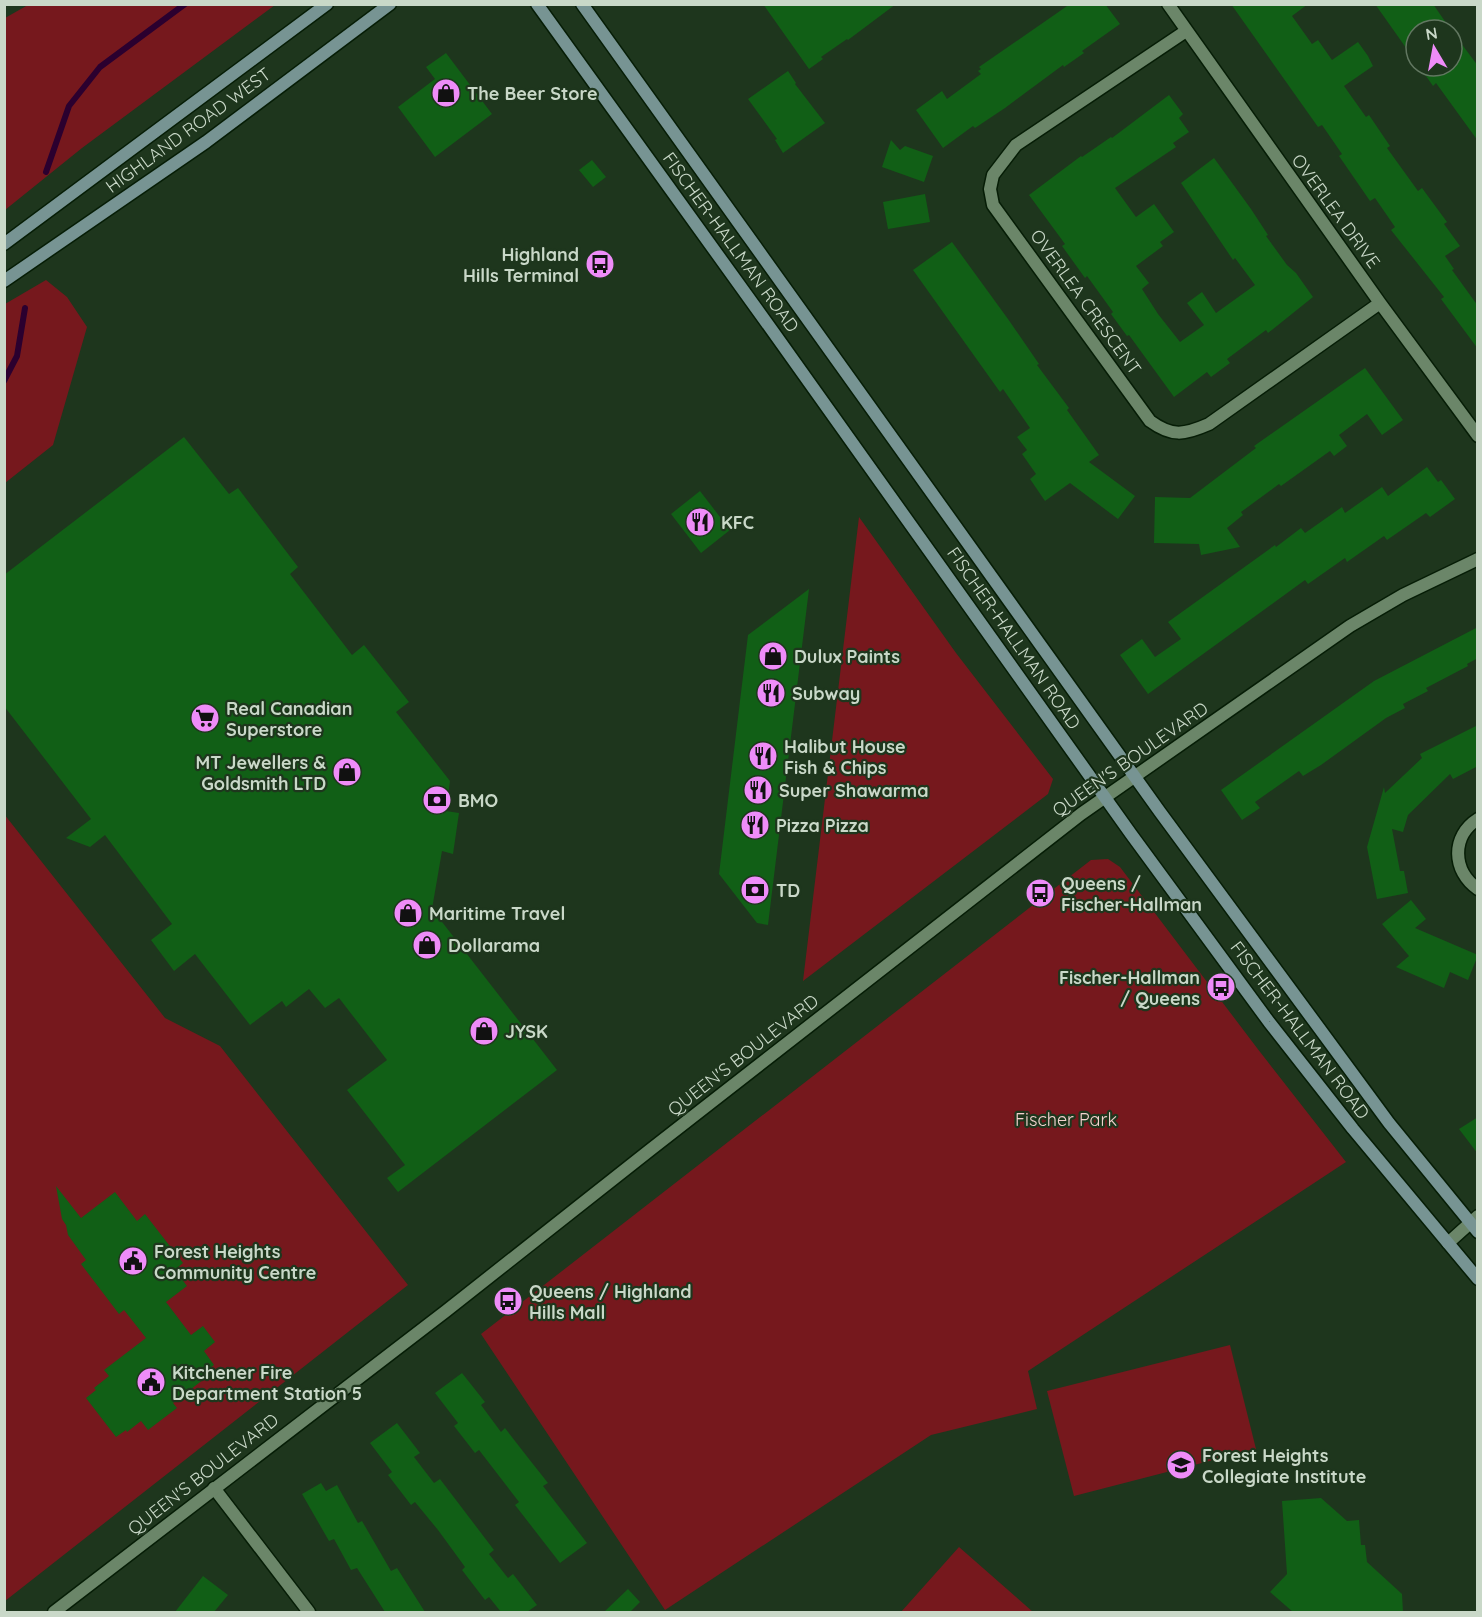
<svg xmlns="http://www.w3.org/2000/svg" width="1482" height="1617" font-family="Quicksand,sans-serif">
	<style>
		.green { fill: #76181d }
		.lines { fill: none; stroke-linecap: round; stroke-linejoin: round }
		.stream { stroke: #2b002f; stroke-width: 6 }
		.building { fill: #115f16 }
		.minor-casing { stroke: #061d06; stroke-width: 15 }
		.tertiary-casing { stroke: #061d06; stroke-width: 15 }
		.secondary-casing { stroke: #061d06; stroke-width: 15 }
		.minor { stroke: #6b8669; stroke-width: 12 }
		.tertiary { stroke: #6b8669; stroke-width: 12 }
		.secondary { stroke: #779493; stroke-width: 12 }
		.labels { text-anchor: middle; dominant-baseline: central; stroke-width: 4.5; stroke-linejoin: round; paint-order: stroke }
		.poi-label { font-size: 18px; font-weight: bold; fill: #c9d8c8; stroke: #1e361d; text-anchor: start }
		.street-label { font-size: 18px; fill: #c9d8c8; stroke: #1e361d }
		.park-label { font-size: 18px; fill: #f4d2cf; stroke: #1e361d }
	</style>
	<rect width="100%" height="100%" fill="#1e361d"/>
	<!-- green -->
	<path class="green" d="M 28,5 L 28,4 L 275,5 L 82,148 L 5,210 L 5,18 Z
		M 46,280 L 67,297 L 87,327 L 53,445 L 5,483 L 5,304 Z
		M 859,517 L 956,653 L 1053,779 L 1048,794 L 803,981 Z
		M 4,814 L 165,1018 L 220,1046 L 408,1285 L 5,1601 Z
		M 1108,859 L 1120,867 L 1257,1048 L 1346,1162 L 1028,1371 L 1037,1409 L 931,1435 L 665,1610 L 481,1334 L 1091,860 Z
		M 1230,1345 L 1256,1449 L 1074,1496 L 1047,1391 Z
		M 959,1547 L 1033,1612 L 901,1612 Z"/>
	<g class="lines">
		<!-- stream -->
		<path class="stream" d="M 46,172 L 69,106 L 100,67 L 185,4
			M 4,381 L 17,356 L 25,308"/>
	</g>
	<!-- building -->
	<path class="building" d="M 763,4 L 896,4 L 848,40 L 847,39 L 821,57 L 823,59 L 809,69 Z
		M 1070,4 L 1105,4 L 1120,24 L 1082,51 L 1084,53 L 1064,67 L 1063,65 L 1005,108 L 975,128 L 973,126 L 943,148 L 916,110 L 942,91 L 947,99 L 981,74 L 978,71 L 981,69 L 979,67 Z
		M 1231,4 L 1308,4 L 1292,16 L 1312,44 L 1318,40 L 1332,60 L 1358,42 L 1368,56 L 1373,66 L 1344,86 L 1366,117 L 1369,115 L 1390,146 L 1387,148 L 1418,191 L 1422,188 L 1447,222 L 1444,224 L 1460,246 L 1445,256 L 1454,269 L 1452,270 L 1478,306 L 1478,349 L 1441,299 L 1444,297 L 1391,230 L 1395,227 L 1375,198 L 1370,201 L 1339,156 L 1342,154 L 1322,125 L 1318,127 Z
		M 1375,4 L 1433,4 L 1451,30 L 1416,30 L 1416,62 Z
		M 1452,31 L 1478,66 L 1478,141 L 1436,83 L 1433,86 L 1419,66 L 1452,66 Z
		M 446,53 L 492,114 L 435,157 L 398,107 L 435,79 L 426,67 Z
		M 788,71 L 796,83 L 795,84 L 825,123 L 783,153 L 775,140 L 777,139 L 748,99 Z
		M 1169,95 L 1183,114 L 1179,118 L 1189,132 L 1173,143 L 1176,147 L 1115,188 L 1136,217 L 1154,204 L 1174,232 L 1160,242 L 1163,246 L 1136,266 L 1149,283 L 1142,289 L 1158,314 L 1180,342 L 1204,325 L 1187,303 L 1202,292 L 1216,313 L 1255,285 L 1235,258 L 1233,260 L 1181,183 L 1214,158 L 1251,209 L 1268,235 L 1266,236 L 1287,265 L 1296,273 L 1313,297 L 1268,333 L 1266,330 L 1227,359 L 1230,363 L 1211,377 L 1207,372 L 1174,397 L 1129,335 L 1127,336 L 1111,314 L 1113,312 L 1087,276 L 1085,278 L 1062,246 L 1065,244 L 1029,195 L 1081,156 L 1082,157 L 1111,137 L 1112,138 Z
		M 891,140 L 900,150 L 905,146 L 933,156 L 924,182 L 882,167 Z
		M 592,160 L 606,177 L 593,187 L 579,170 Z
		M 925,194 L 930,222 L 888,229 L 883,202 Z
		M 952,242 L 1008,319 L 1039,364 L 1037,365 L 1069,408 L 1067,410 L 1099,455 L 1089,462 L 1135,496 L 1118,519 L 1070,483 L 1045,501 L 1030,479 L 1036,474 L 1022,454 L 1027,450 L 1017,437 L 1030,428 L 1003,389 L 1000,392 L 913,270 Z
		M 1365,368 L 1403,420 L 1382,435 L 1367,414 L 1339,435 L 1347,446 L 1334,456 L 1330,451 L 1281,486 L 1279,484 L 1241,512 L 1243,515 L 1227,528 L 1240,547 L 1201,555 L 1199,544 L 1154,543 L 1155,497 L 1190,498 L 1256,448 L 1254,446 Z
		M 184,437 L 229,494 L 238,488 L 298,567 L 290,574 L 352,655 L 364,645 L 409,702 L 396,712 L 450,781 L 446,811 L 459,813 L 453,854 L 442,851 L 432,909 L 557,1070 L 398,1192 L 387,1178 L 405,1165 L 347,1090 L 387,1060 L 339,998 L 325,1008 L 309,989 L 286,1007 L 282,1001 L 250,1025 L 195,954 L 174,971 L 151,940 L 172,924 L 105,835 L 90,847 L 66,838 L 91,819 L 4,706 L 4,575 Z
		M 1427,467 L 1438,482 L 1441,480 L 1455,499 L 1430,517 L 1426,513 L 1387,540 L 1384,536 L 1347,562 L 1345,558 L 1308,584 L 1305,580 L 1148,694 L 1120,655 L 1142,639 L 1155,657 L 1181,639 L 1168,622 L 1275,545 L 1276,547 L 1301,528 L 1305,533 L 1342,507 L 1345,513 L 1382,487 L 1388,496 Z
		M 700,491 L 730,530 L 701,553 L 671,514 Z
		M 809,589 L 768,925 L 757,923 L 719,874 L 748,635 Z
		M 1478,627 L 1478,658 L 1467,664 L 1468,666 L 1426,688 L 1428,691 L 1403,704 L 1405,708 L 1386,718 L 1321,765 L 1303,776 L 1299,771 L 1255,802 L 1260,808 L 1242,820 L 1221,790 L 1374,681 Z
		M 1478,725 L 1478,766 L 1453,779 L 1450,774 L 1408,815 L 1403,832 L 1392,829 L 1400,871 L 1404,871 L 1408,893 L 1377,899 L 1367,847 L 1384,787 L 1385,793 L 1422,758 L 1420,754 Z
		M 1411,900 L 1426,919 L 1415,928 L 1478,955 L 1468,980 L 1450,972 L 1444,988 L 1396,967 L 1409,956 L 1382,924 Z
		M 1478,1117 L 1478,1154 L 1459,1129 Z
		M 56,1186 L 81,1218 L 115,1192 L 137,1221 L 145,1214 L 183,1263 L 175,1270 L 187,1286 L 166,1302 L 191,1335 L 203,1326 L 215,1342 L 204,1351 L 214,1365 L 205,1372 L 208,1376 L 173,1403 L 177,1408 L 148,1430 L 141,1421 L 127,1432 L 126,1430 L 116,1437 L 86,1398 L 96,1390 L 94,1388 L 109,1376 L 104,1370 L 146,1338 L 124,1310 L 119,1314 L 81,1264 L 86,1260 L 68,1235 L 66,1225 L 62,1219 Z
		M 462,1373 L 485,1402 L 481,1405 L 501,1432 L 505,1428 L 529,1459 L 548,1483 L 543,1486 L 587,1543 L 560,1563 L 515,1505 L 519,1502 L 479,1450 L 475,1453 L 454,1426 L 458,1423 L 435,1393 Z
		M 397,1423 L 420,1453 L 414,1457 L 434,1483 L 440,1479 L 494,1550 L 489,1554 L 508,1578 L 513,1574 L 537,1605 L 527,1612 L 501,1612 L 489,1597 L 485,1600 L 462,1570 L 465,1567 L 438,1530 L 415,1502 L 411,1505 L 388,1475 L 392,1472 L 370,1443 Z
		M 321,1483 L 326,1491 L 337,1485 L 358,1523 L 362,1521 L 391,1571 L 397,1568 L 425,1612 L 385,1612 L 357,1568 L 351,1570 L 334,1539 L 329,1541 L 302,1494 Z
		M 1321,1498 L 1347,1521 L 1359,1520 L 1361,1545 L 1365,1545 L 1367,1562 L 1402,1594 L 1403,1612 L 1293,1612 L 1270,1592 L 1287,1574 L 1282,1501 Z
		M 203,1576 L 228,1595 L 214,1612 L 175,1612 Z
		M 628,1589 L 640,1602 L 630,1612 L 604,1612 Z"/>
	<g class="lines">
		<!-- minor casing -->
		<g class="minor-casing">
			<path id="minor" d="M 1168,4 L 1380,303 L 1478,436
				M 1186,31 L 1016,145 L 993,175 L 990,189 L 993,205 L 1150,421 C 1172,437 1184,435 1209,424 L 1380,303
				M 1478,819 C 1451,836 1452,871 1478,889
				M 1448,1243 L 1478,1216
				M 214,1488 L 309,1612"/>
		</g>
		<!-- tertiary casing -->
		<g class="tertiary-casing">
			<path id="tertiary" d="M 54,1612 L 446,1311 L 650,1150 L 1081,814 L 1350,626 L 1403,595 L 1478,559"/>
		</g>
		<!-- secondary casing -->
		<g class="secondary-casing">
			<path id="secondary" d="M 537,4 L 774,333 L 1131,834 L 1269,1022 L 1353,1129 L 1478,1279
				M 582,4 L 1160,812 L 1389,1123 L 1478,1232
				M 4,244 L 327,4
				M 4,281 L 206,142 L 390,4"/>
		</g>
		<!-- minor -->
		<use href="#minor" class="minor"/>
		<!-- tertiary -->
		<use href="#tertiary" class="tertiary"/>
		<!-- secondary -->
		<use href="#secondary" class="secondary"/>
	</g>
	<!-- icons -->
	<defs>
		<g id="shop-disc" transform="scale(1.5)"><circle r="9.5" fill="#ee8cf8" stroke="#1e361d"/><path d="M-5-2.5h2.3a2.7 3.5 0 0 1 5.4 0H5L5.5 6h-11ZM-1.5-2.5h3a1.5 2.3 0 0 0-3 0Z" fill="#111"/></g>
		<g id="bus-disc" transform="scale(1.5)"><circle r="9.5" fill="#ee8cf8" stroke="#1e361d"/><path d="M-5-6H5V4H4V6H2V4H-2V6H-4V4H-5ZM-3.5-4V0h7V-4ZM-3.5 1.2v1.5H-2V1.2ZM2 1.2v1.5H3.5V1.2Z" fill="#111"/></g>
		<g id="restaurant-disc" transform="scale(1.5)"><circle r="9.5" fill="#ee8cf8" stroke="#1e361d"/><path d="M-5-6h1v4h1v-4h1v4h1v-4h1v5L-1.5 .5V6h-2V.5L-5-1ZM5-6V6H3V1.5H1.5Q1.5-4 5-6Z" fill="#111"/></g>
		<g id="supermarket-disc" transform="scale(1.5)"><circle r="9.5" fill="#ee8cf8" stroke="#1e361d"/><path d="M-6-5.5h2.5l.6 2H6L4.5 2H-2.5L-4.4-4H-6ZM-1.5 3.2a1.3 1.3 0 1 0 .1 0ZM3 3.2a1.3 1.3 0 1 0 .1 0Z" fill="#111"/></g>
		<g id="bank-disc" transform="scale(1.5)"><circle r="9.5" fill="#ee8cf8" stroke="#1e361d"/><path d="M-6-4H6V4H-6ZM0-2.3a2.3 2.3 0 1 0 0 4.6a2.3 2.3 0 1 0 0-4.6Z" fill="#111"/></g>
		<g id="civic-disc" transform="scale(1.5)"><circle r="9.5" fill="#ee8cf8" stroke="#1e361d"/><path d="M-.6-6.5H3V-4.5H.6V-3L4-1V1h2V6H-6V1h2V-1L-.6-3ZM-1.2 2.5V6h2.4V2.5Z" fill="#111"/></g>
		<g id="school-disc" transform="scale(1.5)"><circle r="9.5" fill="#ee8cf8" stroke="#1e361d"/><path d="M0-5L7-2L0 1L-7-2ZM-4 1L0 2.5L4 1V4Q0 6-4 4Z" fill="#111"/></g>
	</defs>
	<g fill-rule="evenodd">
		<use href="#shop-disc" x="446" y="93"/>
		<use href="#bus-disc" x="600" y="264"/>
		<use href="#restaurant-disc" x="700" y="522"/>
		<use href="#shop-disc" x="773" y="656"/>
		<use href="#restaurant-disc" x="771" y="693"/>
		<use href="#supermarket-disc" x="205" y="718"/>
		<use href="#restaurant-disc" x="763" y="756"/>
		<use href="#shop-disc" x="347" y="772"/>
		<use href="#restaurant-disc" x="758" y="790"/>
		<use href="#bank-disc" x="437" y="800"/>
		<use href="#restaurant-disc" x="755" y="825"/>
		<use href="#bank-disc" x="755" y="890"/>
		<use href="#bus-disc" x="1040" y="893"/>
		<use href="#shop-disc" x="408" y="913"/>
		<use href="#shop-disc" x="427" y="945"/>
		<use href="#bus-disc" x="1221" y="987"/>
		<use href="#shop-disc" x="484" y="1031"/>
		<use href="#civic-disc" x="133" y="1261"/>
		<use href="#bus-disc" x="508" y="1301"/>
		<use href="#civic-disc" x="151" y="1382"/>
		<use href="#school-disc" x="1181" y="1465"/>
	</g>
	<g class="labels">
		<!-- poi labels -->
		<g class="poi-label">
			<text x="467" y="93">The Beer Store</text>
			<text x="579" y="254" text-anchor="end">Highland<tspan x="579" dy="21">Hills Terminal</tspan></text>
			<text x="721" y="522">KFC</text>
			<text x="794" y="656">Dulux Paints</text>
			<text x="792" y="693">Subway</text>
			<text x="226" y="708">Real Canadian<tspan x="226" dy="21">Superstore</tspan></text>
			<text x="784" y="746">Halibut House<tspan x="784" dy="21">Fish &amp; Chips</tspan></text>
			<text x="326" y="762" text-anchor="end">MT Jewellers &amp;<tspan x="326" dy="21">Goldsmith LTD</tspan></text>
			<text x="779" y="790">Super Shawarma</text>
			<text x="458" y="800">BMO</text>
			<text x="776" y="825">Pizza Pizza</text>
			<text x="1061" y="883">Queens /<tspan x="1061" dy="21">Fischer-Hallman</tspan></text>
			<text x="776" y="890">TD</text>
			<text x="429" y="913">Maritime Travel</text>
			<text x="448" y="945">Dollarama</text>
			<text x="1200" y="977" text-anchor="end">Fischer-Hallman<tspan x="1200" dy="21">/ Queens</tspan></text>
			<text x="505" y="1031">JYSK</text>
			<text x="154" y="1251">Forest Heights<tspan x="154" dy="21">Community Centre</tspan></text>
			<text x="529" y="1291">Queens / Highland<tspan x="529" dy="21">Hills Mall</tspan></text>
			<text x="172" y="1372">Kitchener Fire<tspan x="172" dy="21">Department Station 5</tspan></text>
			<text x="1202" y="1455">Forest Heights<tspan x="1202" dy="21">Collegiate Institute</tspan></text>
		</g>
		<!-- street labels -->
		<g class="street-label">
			<text transform="translate(188 130) rotate(-36)">HIGHLAND ROAD WEST</text>
			<text transform="translate(1336 211) rotate(54)">OVERLEA DRIVE</text>
			<text transform="translate(731 242) rotate(54)">FISCHER-HALLMAN ROAD</text>
			<text transform="translate(1086 302) rotate(54)">OVERLEA CRESCENT</text>
			<text transform="translate(1014 638) rotate(55)">FISCHER-HALLMAN ROAD</text>
			<text transform="translate(1130 759) rotate(-35)">QUEEN'S BOULEVARD</text>
			<text transform="translate(1300 1030) rotate(53)">FISCHER-HALLMAN ROAD</text>
			<text transform="translate(743 1055) rotate(-38)">QUEEN'S BOULEVARD</text>
			<text transform="translate(203 1474) rotate(-38)">QUEEN'S BOULEVARD</text>
		</g>
		<!-- park labels -->
		<g class="park-label">
			<text x="1066" y="1119">Fischer Park</text>
		</g>
	</g>
	<!-- border -->
	<rect width="1482" height="1617" fill="none" stroke="#c9d8c8" stroke-width="12"/>
	<!-- north arrow -->
	<g transform="translate(1434 48) rotate(350)"><circle r="28" fill="#1e361d" stroke="#627761" stroke-width="1.5"/>
	<path d="M0-4.5L10 22L0 15L-10 22Z" fill="#ee8cf8"/>
	<text y="-9" font-size="16" font-weight="bold" text-anchor="middle" fill="#c9d8c8">N</text>
	</g>
</svg>
